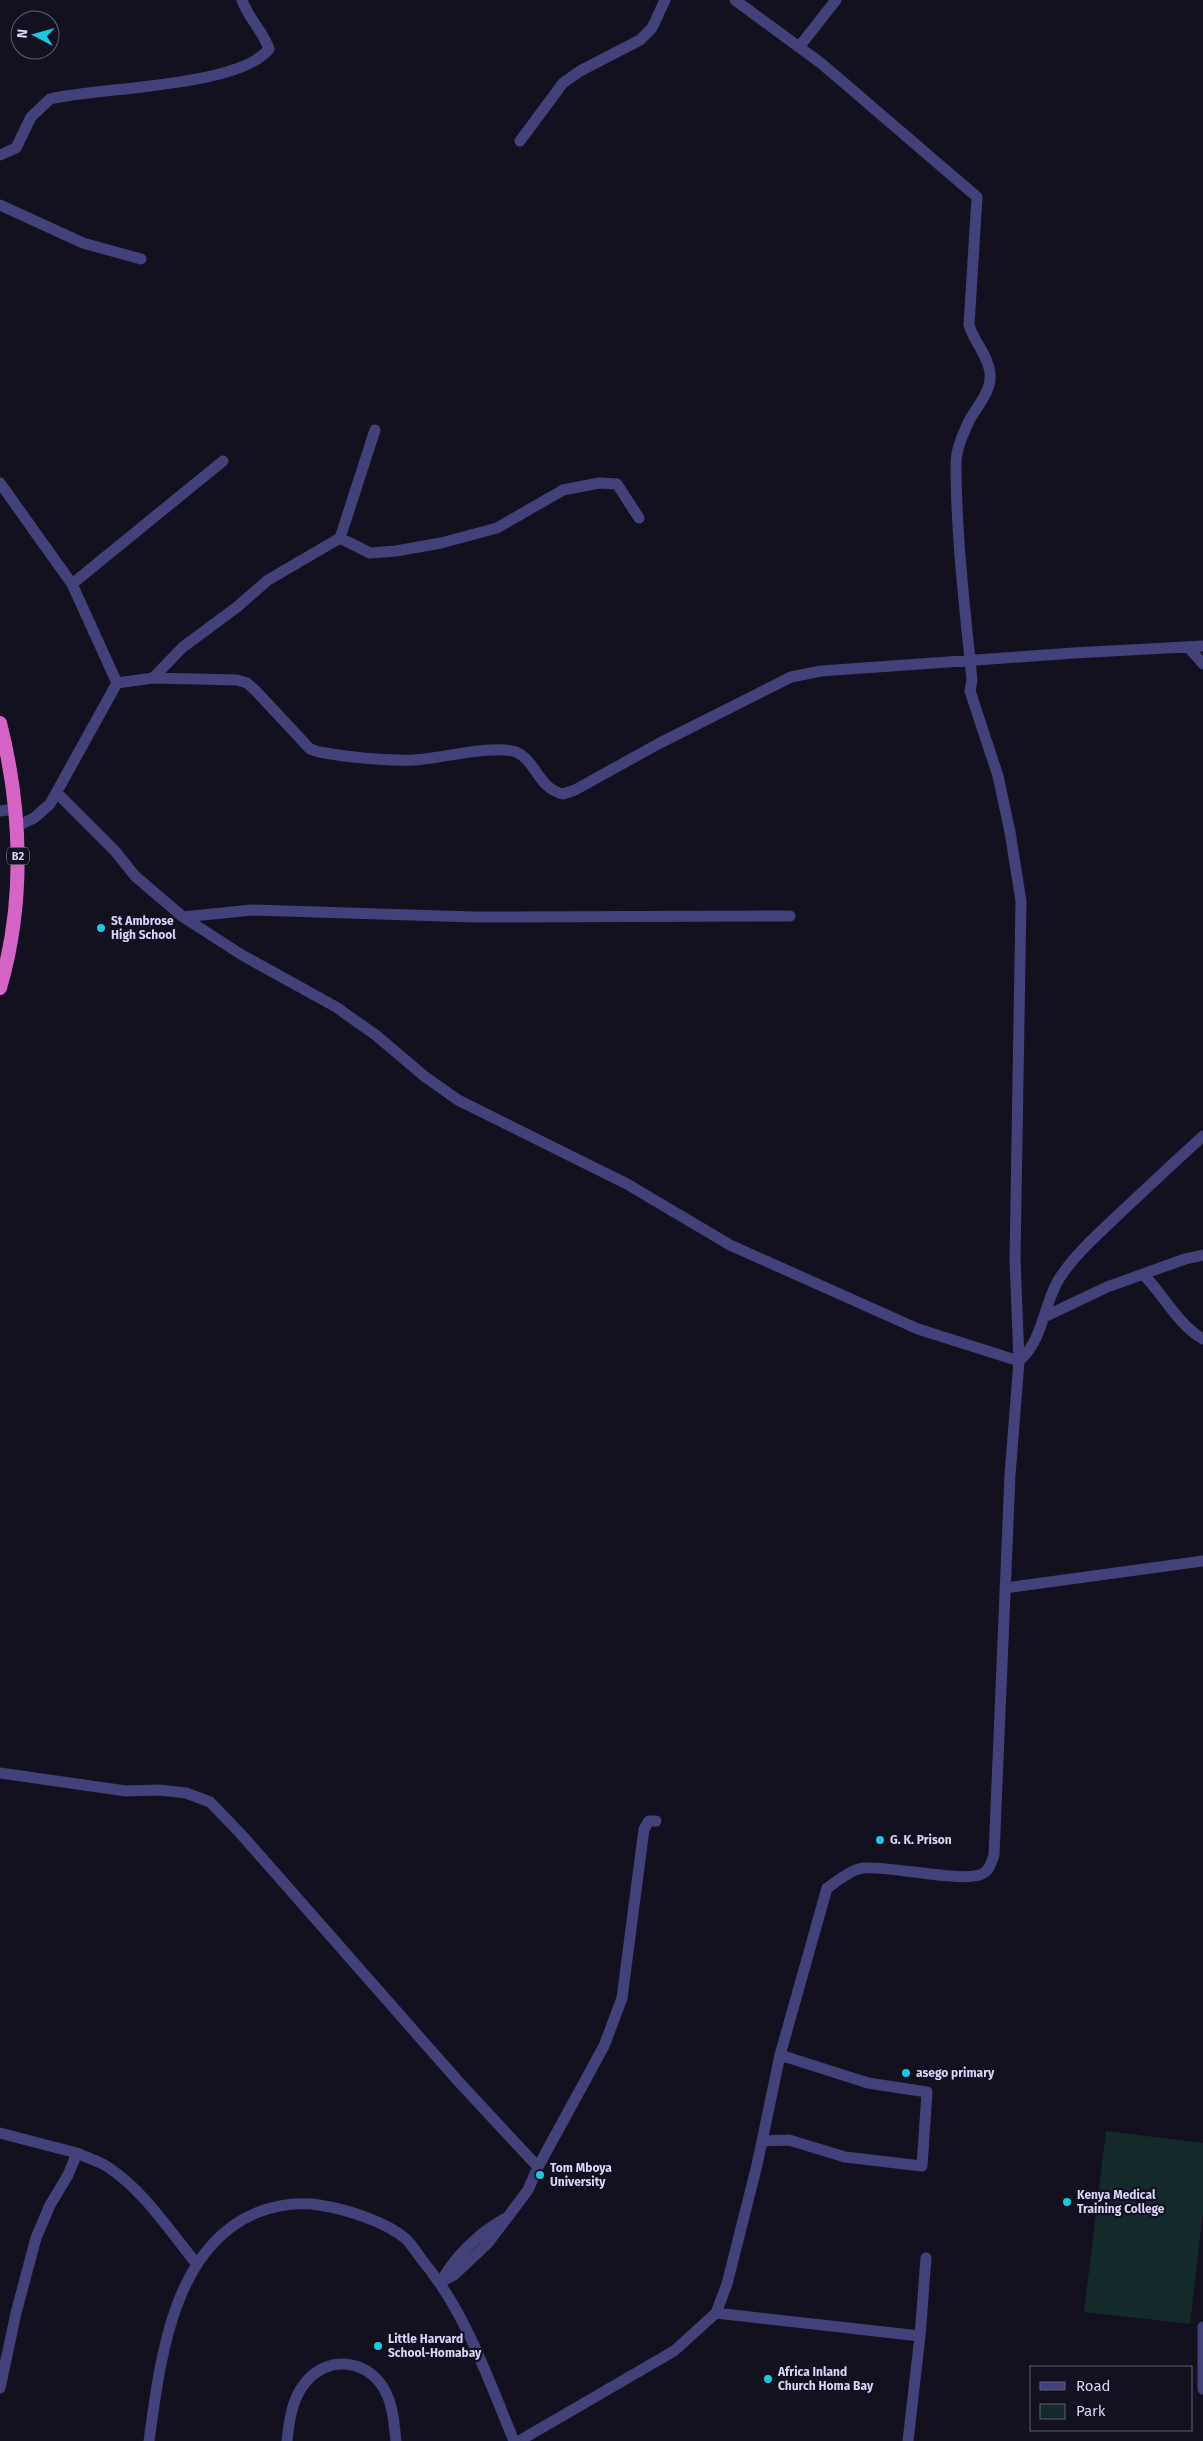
<svg xmlns="http://www.w3.org/2000/svg" width="1203" height="2441" font-family="'Fira Sans',sans-serif">
	<style>
		.green { fill: #142929 }
		.lines { fill: none; stroke-linecap: round; stroke-linejoin: round }
		.minor { stroke: #43417a; stroke-width: 11 }
		.trunk { stroke: #d464c6; stroke-width: 14 }
		.poi-dot { fill: #1bc9df; stroke: #131020; stroke-width: 2 }
		.labels { text-anchor: middle; dominant-baseline: central; stroke-width: 4.5; stroke-linejoin: round; paint-order: stroke }
		.shield { fill: #131020; stroke: #9e99b9; stroke-width: 1 }
		.shield-label { font-size: 11px; font-weight: bold; fill: #d9d4fa }
		.poi-label { font-size: 12px; font-weight: bold; fill: #d9d4fa; stroke: #131020; text-anchor: start }
	</style>
	<rect width="100%" height="100%" fill="#131020"/>
	<!-- green -->
	<path class="green" d="M 1106,2131 L 1203,2143 L 1203,2212 L 1190,2324 L 1084,2312 Z"/>
	<g class="lines">
		<!-- minor -->
		<path class="minor" d="M 799,47 L 836,0
			M 520,141 L 563,83 L 580,71 L 640,40 L 652,28 L 665,0
			M 0,155 L 16,148 L 31,117 L 50,99 C 101,87 239,87 269,49 C 263,31 248,18 242,0
			M 0,205 L 83,243 L 141,259
			M 0,483 L 72,584 L 117,683
			M 340,538 L 375,430
			M 72,584 L 223,461
			M 1189,648 L 1203,664
			M 153,678 L 183,647 L 237,607 L 268,580 L 340,538 L 370,553 L 396,551 L 441,543 L 497,528 L 563,490 L 599,483 L 617,484 L 639,518
			M 57,793 L 115,851 L 135,876 L 183,917 L 242,955 L 336,1007 L 377,1036 L 424,1076 L 458,1100 L 627,1184 L 730,1245 L 918,1329 L 1019,1361 C 1045,1339 1043,1300 1063,1273 C 1078,1252 1097,1235 1116,1217 C 1145,1190 1173,1163 1203,1136
			M 0,811 L 15,809
			M 17,826 L 34,818 L 50,804 L 117,683 L 153,678 L 237,680 L 247,683 L 256,691 L 310,749 L 319,752 C 348,757 384,761 414,760 C 438,759 495,744 516,752 C 537,761 537,788 563,794 L 575,790 L 658,744 L 791,677 L 821,671 L 1074,653 L 1203,646
			M 183,917 L 252,910 L 473,917 L 790,916
			M 1143,1274 C 1163,1294 1178,1325 1203,1339
			M 1044,1317 L 1107,1287 L 1185,1259 L 1203,1255
			M 1005,1588 L 1203,1561
			M 0,1773 L 126,1791 L 159,1790 L 186,1793 L 210,1802 L 240,1833 L 458,2081 L 538,2167
			M 0,2133 L 77,2153
			M 762,2141 L 789,2140 L 845,2157 L 922,2166 L 927,2092 L 868,2083 L 780,2055
			M 441,2282 L 454,2275 L 488,2243 L 528,2190 L 538,2167 L 604,2046 L 622,1998 L 644,1829 L 649,1821 L 656,1821
			M 441,2282 C 454,2257 479,2233 504,2219
			M 716,2313 L 920,2336 L 908,2441
			M 1203,2327 L 1203,2389
			M 920,2336 L 926,2258
			M 0,2388 L 16,2313 L 36,2238 L 50,2205 L 68,2175 L 77,2153 C 87,2158 99,2161 108,2167 C 144,2191 169,2230 196,2263
			M 149,2441 C 160,2362 172,2248 256,2213 C 276,2205 298,2202 319,2205 C 345,2209 385,2221 406,2239 C 412,2245 417,2253 422,2260 C 466,2312 488,2379 514,2441
			M 287,2441 C 289,2421 292,2399 305,2383 C 327,2355 367,2359 384,2389 C 393,2404 394,2424 396,2441
			M 519,2441 L 674,2351 L 716,2313 L 727,2284 L 757,2165 L 780,2055 L 827,1888 C 838,1881 851,1869 864,1868 C 892,1866 963,1883 982,1874 C 990,1870 991,1863 994,1855 L 1010,1475 L 1019,1361 L 1015,1260 L 1021,901 L 1010,832 L 998,776 L 970,691 L 972,680 C 965,609 956,536 956,464 C 956,449 963,434 969,421 C 977,406 992,391 990,373 C 988,355 974,342 969,325 L 977,197 L 822,64 L 735,0"/>
		<!-- trunk -->
		<path class="trunk" d="M 0,723 C 22,810 25,902 0,988"/>
	</g>
	<!-- markers -->
	<g class="poi-dot">
		<circle cx="101" cy="928" r="5"/>
		<circle cx="880" cy="1840" r="5"/>
		<circle cx="906" cy="2073" r="5"/>
		<circle cx="540" cy="2175" r="5"/>
		<circle cx="1067" cy="2202" r="5"/>
		<circle cx="378" cy="2346" r="5"/>
		<circle cx="768" cy="2379" r="5"/>
	</g>
	<g class="labels">
		<!-- shield labels -->
		<rect class="shield" x="7" y="847.5" width="22" height="17" rx="4"/>
		<g class="shield-label">
			<text x="18" y="856">B2</text>
		</g>
		<!-- poi labels -->
		<g class="poi-label">
			<text x="111" y="921">St Ambrose<tspan x="111" dy="14">High School</tspan></text>
			<text x="890" y="1840">G. K. Prison</text>
			<text x="916" y="2073">asego primary</text>
			<text x="550" y="2168">Tom Mboya<tspan x="550" dy="14">University</tspan></text>
			<text x="1077" y="2195">Kenya Medical<tspan x="1077" dy="14">Training College</tspan></text>
			<text x="388" y="2339">Little Harvard<tspan x="388" dy="14">School-Homabay</tspan></text>
			<text x="778" y="2372">Africa Inland<tspan x="778" dy="14">Church Homa Bay</tspan></text>
		</g>
	</g>
	<!-- legend -->
	<rect x="1030" y="2366" width="162" height="65" fill="#131020" stroke="#625e77"/>
	<rect x="1040" y="2382" width="25" height="8" fill="#43417a" stroke="#625e77"/>
	<text x="1076" y="2391" font-size="15" fill="#d9d4fa">Road</text>
	<rect x="1040" y="2404" width="25" height="15" fill="#142929" stroke="#625e77"/>
	<text x="1076" y="2416" font-size="15" fill="#d9d4fa">Park</text>
	<!-- north arrow -->
	<g transform="translate(35 35) rotate(276)"><circle r="24" fill="#131020" stroke="#625e77"/>
	<path d="M0-4L9 19L0 12L-9 19Z" fill="#1bc9df"/>
	<text y="-8" font-size="14" font-weight="bold" text-anchor="middle" fill="#d9d4fa">N</text>
	</g>
</svg>
